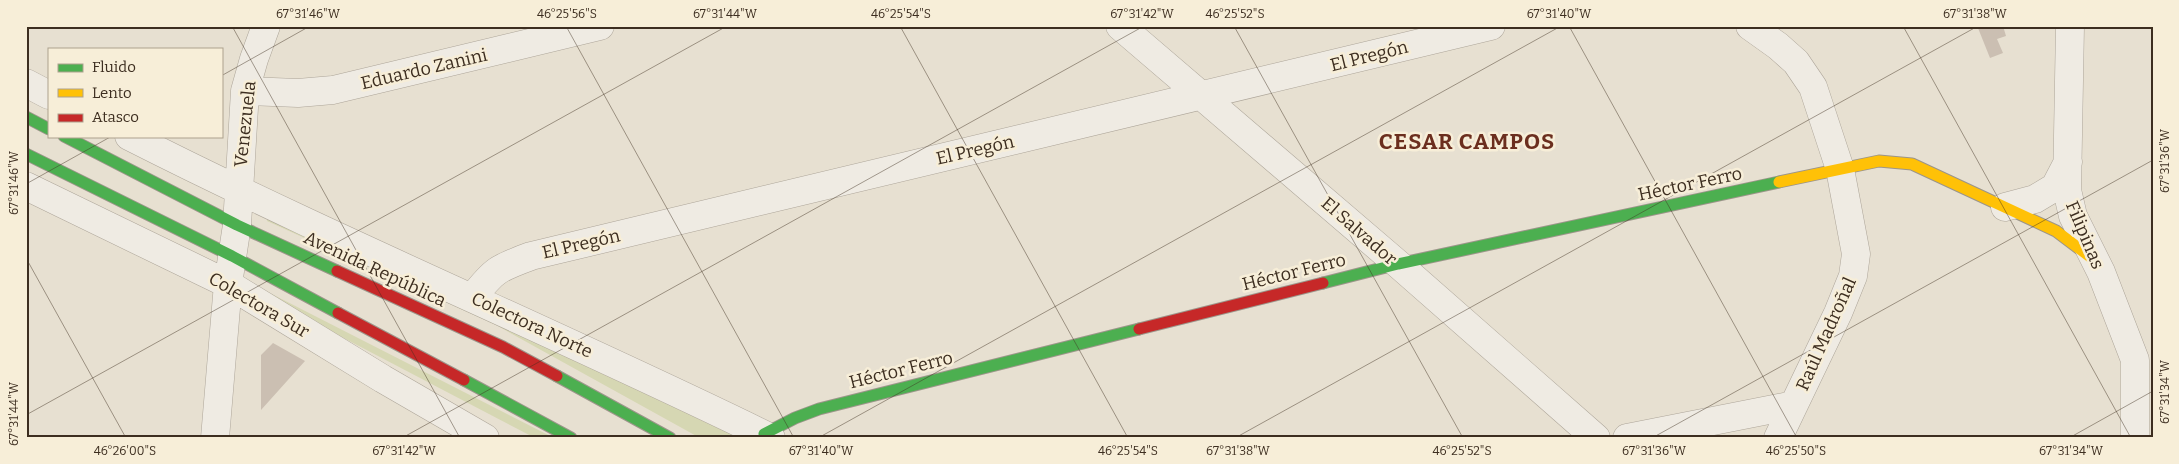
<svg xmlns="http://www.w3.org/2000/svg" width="2179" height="464" font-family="Bitter,serif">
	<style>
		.green { fill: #d6d7b3 }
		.building { fill: #cbbfb2 }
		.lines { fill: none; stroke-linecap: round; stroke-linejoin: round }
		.street-casing { stroke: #ada599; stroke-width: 29 }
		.fast-casing { stroke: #9c958a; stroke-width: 13 }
		.slow-casing { stroke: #9c958a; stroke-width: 13 }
		.jam-casing { stroke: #9c958a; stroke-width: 13 }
		.street { stroke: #efebe3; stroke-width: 28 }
		.fast { stroke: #4caf50; stroke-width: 11 }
		.slow { stroke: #ffc107; stroke-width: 11 }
		.jam { stroke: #c62828; stroke-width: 11 }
		.ticks { fill: none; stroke: #3d2e20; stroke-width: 1; stroke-opacity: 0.45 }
		.labels { text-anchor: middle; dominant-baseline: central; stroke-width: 5; stroke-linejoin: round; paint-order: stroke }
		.street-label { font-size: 18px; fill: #3d2e20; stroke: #f7eed8 }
		.district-label { font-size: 22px; font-weight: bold; letter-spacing: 1px; fill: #6b2e1e; stroke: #f7eed8 }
		.neatline { fill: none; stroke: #3d2e20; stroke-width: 2 }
		.ticks-label { font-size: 12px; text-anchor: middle; fill: #3d2e20 }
	</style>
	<rect width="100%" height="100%" fill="#e7e0d1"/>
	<!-- green -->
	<path class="green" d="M 267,215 L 743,438 L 700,438 L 496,325 L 267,221 Z
		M 262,289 L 554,438 L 535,438 L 269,299 Z"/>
	<!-- building -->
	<path class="building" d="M 1983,26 L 2003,26 L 2006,36 L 1997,39 L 2003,53 L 1990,58 L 1978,28 Z
		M 273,343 L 305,361 L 261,410 L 261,355 Z"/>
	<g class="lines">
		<!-- street casing -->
		<g class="street-casing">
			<path id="street" d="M 1120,26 L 1398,264 L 1596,438
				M 1750,26 L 1778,46 L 1796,62 L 1813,87 L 1840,169 L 1856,254 L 1853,276 L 1838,313 L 1778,438
				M 2070,26 L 2067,190 L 2073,216 L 2101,272 L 2135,360 L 2135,438
				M 26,83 L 49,95
				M 245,91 L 298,93 L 333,90 L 600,26
				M 129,136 C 340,243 559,334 771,438
				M 26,186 L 228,284 L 383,379 L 485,438
				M 2005,207 L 2035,199 L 2055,187 L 2068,162
				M 473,297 C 494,270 498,268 531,256 L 1491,26
				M 215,438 L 228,284 L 237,225 L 245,91 L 254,59 L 266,26
				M 1627,438 L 1794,405"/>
		</g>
		<!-- fast casing -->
		<g class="fast-casing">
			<path id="fast" d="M 26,117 L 49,129
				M 64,136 L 237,225 L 337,271
				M 26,154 L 232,256 L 338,313
				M 1323,283 L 1398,264 L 1779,182
				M 557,376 L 670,438
				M 464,380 L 571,438
				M 764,434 L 795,418 L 819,409 L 1139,329"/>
		</g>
		<!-- slow casing -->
		<g class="slow-casing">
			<path id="slow" d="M 1779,182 L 1879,161 L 1912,164 L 2056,231 L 2093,259"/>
		</g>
		<!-- jam casing -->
		<g class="jam-casing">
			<path id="jam" d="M 337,271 L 503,347 L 557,376
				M 338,313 L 464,380
				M 1139,329 L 1323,283"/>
		</g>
		<!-- street -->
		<use href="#street" class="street"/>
		<!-- fast -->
		<use href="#fast" class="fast"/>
		<!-- slow -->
		<use href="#slow" class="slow"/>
		<!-- jam -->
		<use href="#jam" class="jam"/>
	</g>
	<!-- ticks -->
	<path class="ticks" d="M 232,26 L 460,438M 566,26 L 794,438M 900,26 L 1128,438M 1234,26 L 1463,438M 1569,26 L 1797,438M 1903,26 L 2131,438M 221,76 L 310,26M 26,184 L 112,136M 26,258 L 126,438M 26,415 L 727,26M 402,438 L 1144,26M 818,438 L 1561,26M 1235,438 L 1978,26M 1652,438 L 2153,160M 2069,438 L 2153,391"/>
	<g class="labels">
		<!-- street labels -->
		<g class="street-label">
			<text transform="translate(1369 56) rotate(-14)">El Pregón</text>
			<text transform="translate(424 69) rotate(-13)">Eduardo Zanini</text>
			<text transform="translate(245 124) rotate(-84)">Venezuela</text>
			<text transform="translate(975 150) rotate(-13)">El Pregón</text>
			<text transform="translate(1690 184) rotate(-12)">Héctor Ferro</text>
			<text transform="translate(1359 231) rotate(41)">El Salvador</text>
			<text transform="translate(2085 235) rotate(67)">Filipinas</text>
			<text transform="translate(581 244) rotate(-13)">El Pregón</text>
			<text transform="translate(375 269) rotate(25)">Avenida República</text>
			<text transform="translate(1294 272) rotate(-14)">Héctor Ferro</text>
			<text transform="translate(259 305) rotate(30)">Colectora Sur</text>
			<text transform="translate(532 325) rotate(25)">Colectora Norte</text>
			<text transform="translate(1826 334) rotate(-66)">Raúl Madroñal</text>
			<text transform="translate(901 370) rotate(-14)">Héctor Ferro</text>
		</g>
		<!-- district labels -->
		<g class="district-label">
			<text x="1467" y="141">CESAR CAMPOS</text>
		</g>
	</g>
	<!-- border -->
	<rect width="2179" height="464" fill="none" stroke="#f7eed8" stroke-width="55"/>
	<!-- legend -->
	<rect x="48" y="48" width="175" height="90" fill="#f7eed8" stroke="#ada18e"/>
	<rect x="58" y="64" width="25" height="8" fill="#4caf50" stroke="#ada18e"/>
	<text x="92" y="72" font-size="15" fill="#3d2e20">Fluido</text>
	<rect x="58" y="89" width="25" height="8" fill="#ffc107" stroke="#ada18e"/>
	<text x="92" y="98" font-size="15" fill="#3d2e20">Lento</text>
	<rect x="58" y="114" width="25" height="8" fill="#c62828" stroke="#ada18e"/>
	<text x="92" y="122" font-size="15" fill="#3d2e20">Atasco</text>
	<rect x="28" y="28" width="2124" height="408" class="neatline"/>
	<g class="ticks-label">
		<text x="308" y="18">67°31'46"W</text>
		<text x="567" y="18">46°25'56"S</text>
		<text x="725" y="18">67°31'44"W</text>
		<text x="901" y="18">46°25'54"S</text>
		<text x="1142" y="18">67°31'42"W</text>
		<text x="1235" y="18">46°25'52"S</text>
		<text x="1559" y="18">67°31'40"W</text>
		<text x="1975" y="18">67°31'38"W</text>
		<text transform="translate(2165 161) rotate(-90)" y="4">67°31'36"W</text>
		<text transform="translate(14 183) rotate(-90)" y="4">67°31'46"W</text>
		<text transform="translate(2165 392) rotate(-90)" y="4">67°31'34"W</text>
		<text transform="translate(14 414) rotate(-90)" y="4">67°31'44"W</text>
		<text x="125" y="455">46°26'00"S</text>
		<text x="404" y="455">67°31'42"W</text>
		<text x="821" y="455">67°31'40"W</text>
		<text x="1128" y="455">46°25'54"S</text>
		<text x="1238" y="455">67°31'38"W</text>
		<text x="1462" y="455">46°25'52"S</text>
		<text x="1654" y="455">67°31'36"W</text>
		<text x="1796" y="455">46°25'50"S</text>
		<text x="2071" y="455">67°31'34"W</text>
	</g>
</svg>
